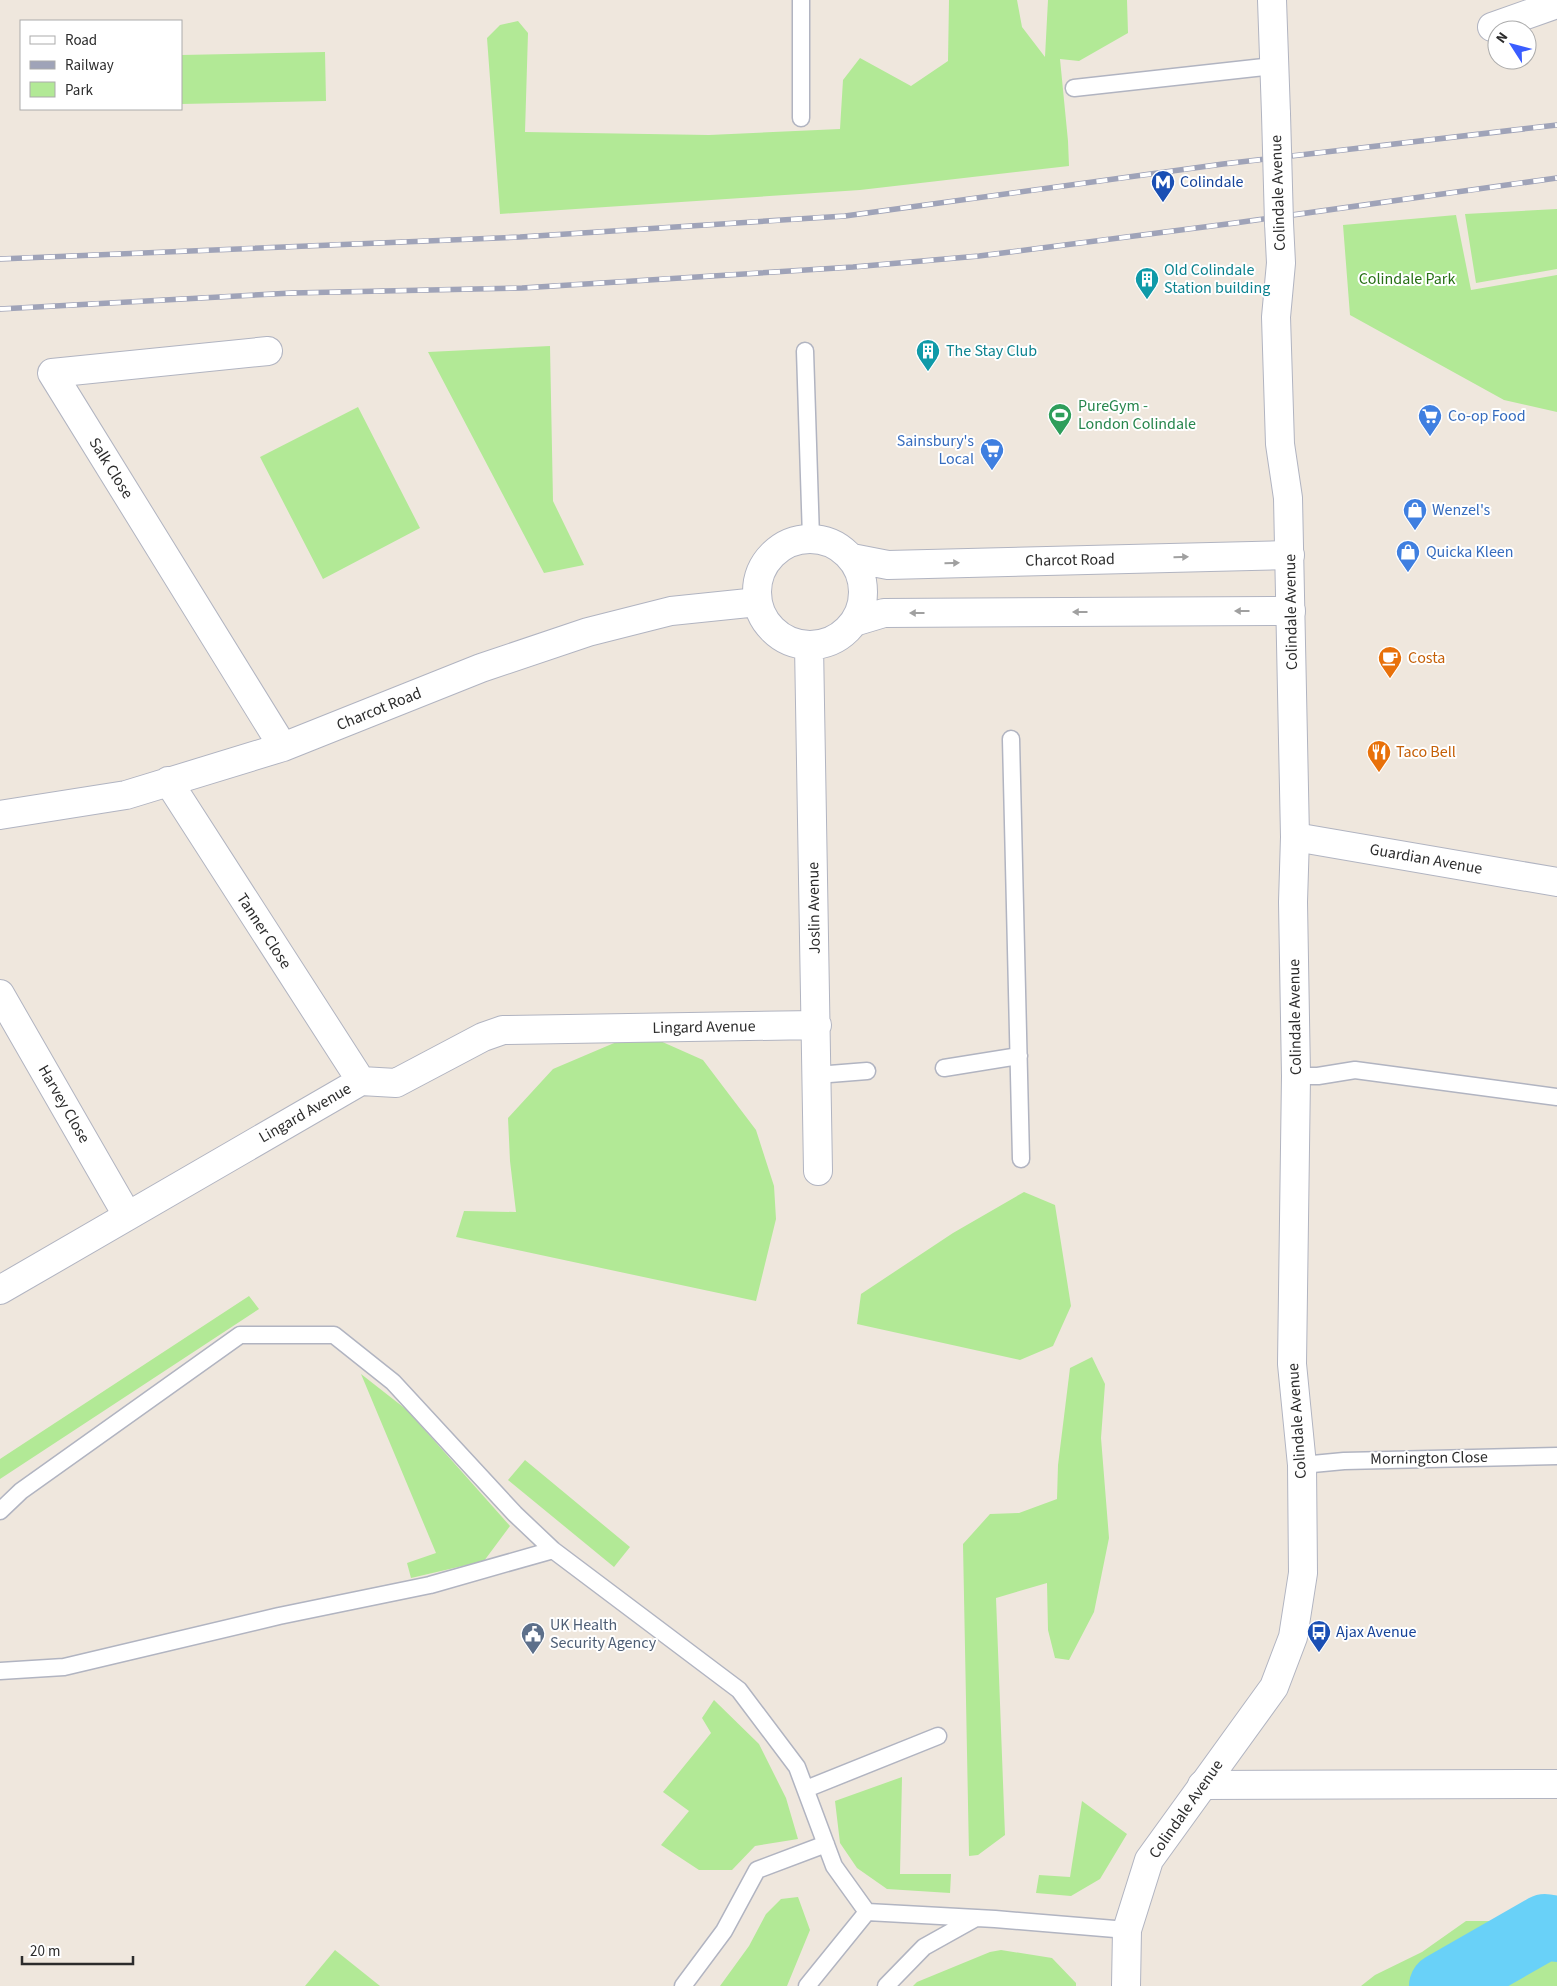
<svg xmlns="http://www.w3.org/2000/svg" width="1557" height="1986" font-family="'Source Sans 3',sans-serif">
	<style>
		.green { fill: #b2e996 }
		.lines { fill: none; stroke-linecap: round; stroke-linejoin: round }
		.river { stroke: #69d1f8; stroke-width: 66 }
		.service-casing { stroke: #b1b4c1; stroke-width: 19 }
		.minor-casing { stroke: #b1b4c1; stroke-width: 30 }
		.tertiary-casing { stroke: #b1b4c1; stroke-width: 30 }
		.service { stroke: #fff; stroke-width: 16 }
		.minor { stroke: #fff; stroke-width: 28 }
		.tertiary { stroke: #fff; stroke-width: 28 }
		.rail-casing { stroke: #9fa3b8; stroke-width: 5.5 }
		.rail { stroke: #fff; stroke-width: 4; stroke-dasharray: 11; stroke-linecap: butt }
		.tertiary-bridge-casing { stroke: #b1b4c1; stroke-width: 30; stroke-linecap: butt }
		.tertiary-bridge { stroke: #fff; stroke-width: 28 }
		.oneway { fill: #a0a0a0 }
		.labels { text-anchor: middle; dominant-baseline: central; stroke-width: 4; stroke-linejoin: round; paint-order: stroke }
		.transit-label { font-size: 16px; fill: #164399; stroke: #fff; text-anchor: start }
		.street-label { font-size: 16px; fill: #2c2c2c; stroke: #fff }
		.culture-label { font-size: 16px; fill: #0d838f; stroke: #fff; text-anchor: start }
		.park-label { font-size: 16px; fill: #277015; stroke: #fff }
		.leisure-label { font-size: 16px; fill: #27864d; stroke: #fff; text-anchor: start }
		.shop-label { font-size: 16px; fill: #366cbe; stroke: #fff; text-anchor: start }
		.food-label { font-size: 16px; fill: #c56008; stroke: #fff; text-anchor: start }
		.service-label { font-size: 16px; fill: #4e5e75; stroke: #fff; text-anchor: start }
	</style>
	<rect width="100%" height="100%" fill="#efe7dd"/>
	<!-- green -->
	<path class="green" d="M 949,0 L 1017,0 L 1022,27 L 1045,57 L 1048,0 L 1127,0 L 1128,33 L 1079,61 L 1060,59 L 1068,141 L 1069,166 L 860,190 L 500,214 L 487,38 L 500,25 L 518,21 L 528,33 L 525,132 L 709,135 L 840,129 L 843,80 L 860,58 L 911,86 L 948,61 Z
		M 325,52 L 326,101 L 181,104 L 181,55 Z
		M 1557,209 L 1557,269 L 1476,283 L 1465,214 Z
		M 1456,215 L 1471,290 L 1557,275 L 1557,412 L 1504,400 L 1350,315 L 1343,225 Z
		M 550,346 L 553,501 L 584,565 L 544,573 L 428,352 Z
		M 358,407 L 420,528 L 323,579 L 260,457 Z
		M 640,1032 L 703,1060 L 756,1130 L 774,1186 L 776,1219 L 756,1301 L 456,1237 L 464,1211 L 516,1212 L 510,1161 L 508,1118 L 553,1069 Z
		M 1024,1192 L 1055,1205 L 1071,1306 L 1053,1346 L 1020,1360 L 857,1324 L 861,1294 L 953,1233 Z
		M 249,1296 L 259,1309 L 0,1479 L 0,1459 Z
		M 1092,1357 L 1105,1384 L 1101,1438 L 1109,1538 L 1094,1612 L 1069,1660 L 1055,1658 L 1048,1630 L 1047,1583 L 996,1598 L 1005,1835 L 978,1855 L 969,1856 L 963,1544 L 990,1514 L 1019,1513 L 1057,1499 L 1058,1465 L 1070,1368 Z
		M 361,1374 L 407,1410 L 510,1526 L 484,1561 L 411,1578 L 407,1563 L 436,1553 Z
		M 525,1460 L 630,1547 L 614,1567 L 508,1480 Z
		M 714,1700 L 759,1744 L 786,1798 L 798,1839 L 755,1846 L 732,1870 L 699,1870 L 661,1845 L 689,1811 L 663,1792 L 711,1733 L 702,1718 Z
		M 902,1777 L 900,1874 L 951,1874 L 950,1893 L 887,1889 L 857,1868 L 840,1843 L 835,1801 Z
		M 1082,1801 L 1127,1834 L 1100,1879 L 1071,1896 L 1036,1893 L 1039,1875 L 1070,1877 Z
		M 798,1897 L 810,1930 L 787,1986 L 720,1986 L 749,1946 L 766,1914 L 781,1899 Z
		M 1466,1921 L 1557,1921 L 1557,1986 L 1361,1986 L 1375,1975 L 1422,1952 Z
		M 335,1950 L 380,1986 L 305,1986 Z
		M 1001,1950 L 1052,1958 L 1076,1983 L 1076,1986 L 913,1986 L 917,1982 L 990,1952 Z"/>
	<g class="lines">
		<!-- river -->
		<path class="river" d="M 1442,1986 L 1545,1927 L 1557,1929"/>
		<!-- service casing -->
		<g class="service-casing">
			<path id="service" d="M 801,0 L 801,118
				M 1074,88 L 1273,66
				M 805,351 L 811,538
				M 1011,739 L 1021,1159
				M 944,1068 L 1019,1056
				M 817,1075 L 867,1071
				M 1296,1076 L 1318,1076 L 1355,1070 L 1557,1097
				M 1302,1465 L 1344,1461 L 1557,1456
				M 0,1511 L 21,1491 L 240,1335 L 334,1335 L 393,1382 L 515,1514 L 553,1550 L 739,1690 L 797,1767 L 834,1866 L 867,1912 L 995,1919 L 1127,1930
				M 0,1671 L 64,1667 L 279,1616 L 430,1585 L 553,1550
				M 806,1789 L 938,1736
				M 683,1986 L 724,1931 L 757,1870 L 826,1844
				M 807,1986 L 867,1912
				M 886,1986 L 924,1947 L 976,1918"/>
		</g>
		<!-- minor casing -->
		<g class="minor-casing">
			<path id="minor" d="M 1492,27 L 1557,4
				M 268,351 L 52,373 L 283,747
				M757 592a53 53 0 1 1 106 0a53 53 0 1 1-106 0Z
				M 852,558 L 888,565 L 1290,555
				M 854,622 L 884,613 L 1291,611
				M 809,645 L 818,1171
				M 168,781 L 361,1081
				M 0,815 L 126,795 L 283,747 L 481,668 L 588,632 L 671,611 L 758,602
				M 1295,837 L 1557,882
				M 0,994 L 127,1215
				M 0,1290 L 361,1081 L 396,1083 L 483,1037 L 503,1030 L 817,1025
				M 1202,1785 L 1557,1784"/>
		</g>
		<!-- tertiary casing -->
		<g class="tertiary-casing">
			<path id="tertiary" d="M 1272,0 L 1276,114
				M 1126,1986 L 1127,1930 L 1149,1860 L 1274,1687 L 1293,1637 L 1303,1573 L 1302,1465 L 1292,1364 L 1296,1076 L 1293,902 L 1295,837 L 1288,498 L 1280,444 L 1276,317 L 1281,263 L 1279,223"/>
		</g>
		<!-- service -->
		<use href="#service" class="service"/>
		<!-- minor -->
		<use href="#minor" class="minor"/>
		<!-- tertiary -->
		<use href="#tertiary" class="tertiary"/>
		<!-- rail casing -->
		<g class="rail-casing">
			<path id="rail" d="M 0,259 L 520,237 L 845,216 L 1223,164 L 1557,125
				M 0,309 L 292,293 L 522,288 L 853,267 L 979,256 L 1235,223 L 1557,178"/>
		</g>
		<!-- rail -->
		<use href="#rail" class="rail"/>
		<!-- tertiary-bridge casing -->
		<g class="tertiary-bridge-casing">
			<path id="tertiary-bridge" d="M 1276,114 L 1279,223"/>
		</g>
		<!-- tertiary-bridge -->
		<use href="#tertiary-bridge" class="tertiary-bridge"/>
	</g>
	<!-- one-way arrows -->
	<defs><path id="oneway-solid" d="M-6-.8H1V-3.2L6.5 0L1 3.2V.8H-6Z" transform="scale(1.25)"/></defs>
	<g class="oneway">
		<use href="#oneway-solid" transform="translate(1181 557) rotate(-2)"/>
		<use href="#oneway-solid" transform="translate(952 563) rotate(-1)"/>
		<use href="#oneway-solid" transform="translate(1242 611) rotate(180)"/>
		<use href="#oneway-solid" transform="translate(1080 612) rotate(180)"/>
		<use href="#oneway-solid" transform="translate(917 613) rotate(180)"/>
	</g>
	<!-- icons -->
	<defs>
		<g id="metro-pin" transform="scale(1.25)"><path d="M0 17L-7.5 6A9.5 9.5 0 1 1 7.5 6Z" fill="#1a4fb4" stroke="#fff"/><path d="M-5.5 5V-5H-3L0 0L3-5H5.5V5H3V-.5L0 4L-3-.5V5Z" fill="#fff"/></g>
		<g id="building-pin" transform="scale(1.25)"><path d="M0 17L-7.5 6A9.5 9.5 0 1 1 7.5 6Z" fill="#0f9aa8" stroke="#fff"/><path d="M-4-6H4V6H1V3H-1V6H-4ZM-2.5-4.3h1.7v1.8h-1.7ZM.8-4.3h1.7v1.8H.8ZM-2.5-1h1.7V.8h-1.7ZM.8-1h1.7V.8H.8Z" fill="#fff"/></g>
		<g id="stadium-pin" transform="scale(1.25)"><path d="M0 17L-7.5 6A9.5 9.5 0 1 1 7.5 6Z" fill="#2e9e5b" stroke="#fff"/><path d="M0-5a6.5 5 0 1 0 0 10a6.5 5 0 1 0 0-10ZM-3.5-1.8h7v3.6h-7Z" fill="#fff"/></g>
		<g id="supermarket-pin" transform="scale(1.25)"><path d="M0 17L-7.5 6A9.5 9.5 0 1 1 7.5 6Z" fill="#3f7fe0" stroke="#fff"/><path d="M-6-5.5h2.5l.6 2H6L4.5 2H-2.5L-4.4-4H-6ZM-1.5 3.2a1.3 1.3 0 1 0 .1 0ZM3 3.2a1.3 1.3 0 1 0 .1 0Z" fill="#fff"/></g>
		<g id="shop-pin" transform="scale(1.25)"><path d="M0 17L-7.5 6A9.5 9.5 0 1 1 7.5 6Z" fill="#3f7fe0" stroke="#fff"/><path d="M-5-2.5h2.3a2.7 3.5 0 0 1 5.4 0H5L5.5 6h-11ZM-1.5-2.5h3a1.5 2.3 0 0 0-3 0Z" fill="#fff"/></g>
		<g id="cafe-pin" transform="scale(1.25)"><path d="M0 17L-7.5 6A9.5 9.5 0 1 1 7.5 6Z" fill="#e8710a" stroke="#fff"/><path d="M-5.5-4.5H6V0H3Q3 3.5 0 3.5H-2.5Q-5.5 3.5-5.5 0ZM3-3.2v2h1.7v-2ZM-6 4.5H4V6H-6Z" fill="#fff"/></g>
		<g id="restaurant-pin" transform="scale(1.25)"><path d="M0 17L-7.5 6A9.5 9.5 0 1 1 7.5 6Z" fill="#e8710a" stroke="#fff"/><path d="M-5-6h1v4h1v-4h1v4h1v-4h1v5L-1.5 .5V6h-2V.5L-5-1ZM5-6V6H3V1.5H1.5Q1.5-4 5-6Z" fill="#fff"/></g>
		<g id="bus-pin" transform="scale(1.25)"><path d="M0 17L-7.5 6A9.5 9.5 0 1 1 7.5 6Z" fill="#1a4fb4" stroke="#fff"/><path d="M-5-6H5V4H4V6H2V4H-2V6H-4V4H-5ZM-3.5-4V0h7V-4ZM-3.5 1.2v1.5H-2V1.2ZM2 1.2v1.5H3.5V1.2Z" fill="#fff"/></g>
		<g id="civic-pin" transform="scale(1.25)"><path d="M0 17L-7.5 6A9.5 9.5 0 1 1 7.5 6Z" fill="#5c6f8a" stroke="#fff"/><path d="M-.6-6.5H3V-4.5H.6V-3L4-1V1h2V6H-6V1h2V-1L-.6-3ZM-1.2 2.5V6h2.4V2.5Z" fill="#fff"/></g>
	</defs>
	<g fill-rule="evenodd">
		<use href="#metro-pin" x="1163" y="182"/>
		<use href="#building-pin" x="1147" y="279"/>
		<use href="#building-pin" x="928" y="351"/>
		<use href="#stadium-pin" x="1060" y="415"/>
		<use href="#supermarket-pin" x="1430" y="416"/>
		<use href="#supermarket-pin" x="992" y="450"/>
		<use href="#shop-pin" x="1415" y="510"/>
		<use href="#shop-pin" x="1408" y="552"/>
		<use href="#cafe-pin" x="1390" y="658"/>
		<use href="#restaurant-pin" x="1379" y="752"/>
		<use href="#bus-pin" x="1319" y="1632"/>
		<use href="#civic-pin" x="533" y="1634"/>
	</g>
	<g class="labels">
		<!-- transit labels -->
		<g class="transit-label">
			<text x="1180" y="182">Colindale</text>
			<text x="1336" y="1632">Ajax Avenue</text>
		</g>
		<!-- street labels -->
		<g class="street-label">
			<text transform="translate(1278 193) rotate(-92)">Colindale Avenue</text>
			<text transform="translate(111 468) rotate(58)">Salk Close</text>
			<text transform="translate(1070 560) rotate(-1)">Charcot Road</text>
			<text transform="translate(1291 612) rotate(-91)">Colindale Avenue</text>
			<text transform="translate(379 709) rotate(-22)">Charcot Road</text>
			<text transform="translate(1426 859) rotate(10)">Guardian Avenue</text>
			<text transform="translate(814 908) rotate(-91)">Joslin Avenue</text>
			<text transform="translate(264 931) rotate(57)">Tanner Close</text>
			<text transform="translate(1295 1017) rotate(-91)">Colindale Avenue</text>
			<text transform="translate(704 1027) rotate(-1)">Lingard Avenue</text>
			<text transform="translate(64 1104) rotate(60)">Harvey Close</text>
			<text transform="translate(305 1113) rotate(-30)">Lingard Avenue</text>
			<text transform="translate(1297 1421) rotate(-94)">Colindale Avenue</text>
			<text transform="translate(1429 1458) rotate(-1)">Mornington Close</text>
			<text transform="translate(1186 1809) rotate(-55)">Colindale Avenue</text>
		</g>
		<!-- culture labels -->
		<g class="culture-label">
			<text x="1164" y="270">Old Colindale<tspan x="1164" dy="18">Station building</tspan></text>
			<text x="946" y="351">The Stay Club</text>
		</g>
		<!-- park labels -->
		<g class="park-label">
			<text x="1407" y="279">Colindale Park</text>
		</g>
		<!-- leisure labels -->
		<g class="leisure-label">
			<text x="1078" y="406">PureGym -<tspan x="1078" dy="18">London Colindale</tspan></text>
		</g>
		<!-- shop labels -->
		<g class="shop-label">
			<text x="1448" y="416">Co-op Food</text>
			<text x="974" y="441" text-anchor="end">Sainsbury's<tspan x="974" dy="18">Local</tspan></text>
			<text x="1432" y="510">Wenzel's</text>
			<text x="1426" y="552">Quicka Kleen</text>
		</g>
		<!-- food labels -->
		<g class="food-label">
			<text x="1408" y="658">Costa</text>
			<text x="1396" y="752">Taco Bell</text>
		</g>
		<!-- service labels -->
		<g class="service-label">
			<text x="550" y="1625">UK Health<tspan x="550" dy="18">Security Agency</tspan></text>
		</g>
	</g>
	<!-- legend -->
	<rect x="20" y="20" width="162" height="90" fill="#ffffff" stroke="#ababab"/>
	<rect x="30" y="36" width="25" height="8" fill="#ffffff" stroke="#ababab"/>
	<text x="65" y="45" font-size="15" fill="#2c2c2c">Road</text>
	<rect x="30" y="61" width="25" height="8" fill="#9fa3b8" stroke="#ababab"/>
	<text x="65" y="70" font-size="15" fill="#2c2c2c">Railway</text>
	<rect x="30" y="82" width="25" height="15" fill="#b2e996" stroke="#ababab"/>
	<text x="65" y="95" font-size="15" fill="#2c2c2c">Park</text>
	<!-- north arrow -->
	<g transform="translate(1512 45) rotate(306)"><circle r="24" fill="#ffffff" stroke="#ababab"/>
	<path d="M0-4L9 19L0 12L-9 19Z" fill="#3a5dff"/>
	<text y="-8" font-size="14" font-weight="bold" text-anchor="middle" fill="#2c2c2c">N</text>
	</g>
	<!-- scale -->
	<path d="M22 1956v8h111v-8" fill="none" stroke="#2c2c2c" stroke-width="2.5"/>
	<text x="30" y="1956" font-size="15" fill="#2c2c2c" stroke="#ffffff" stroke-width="4" paint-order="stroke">20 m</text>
</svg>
